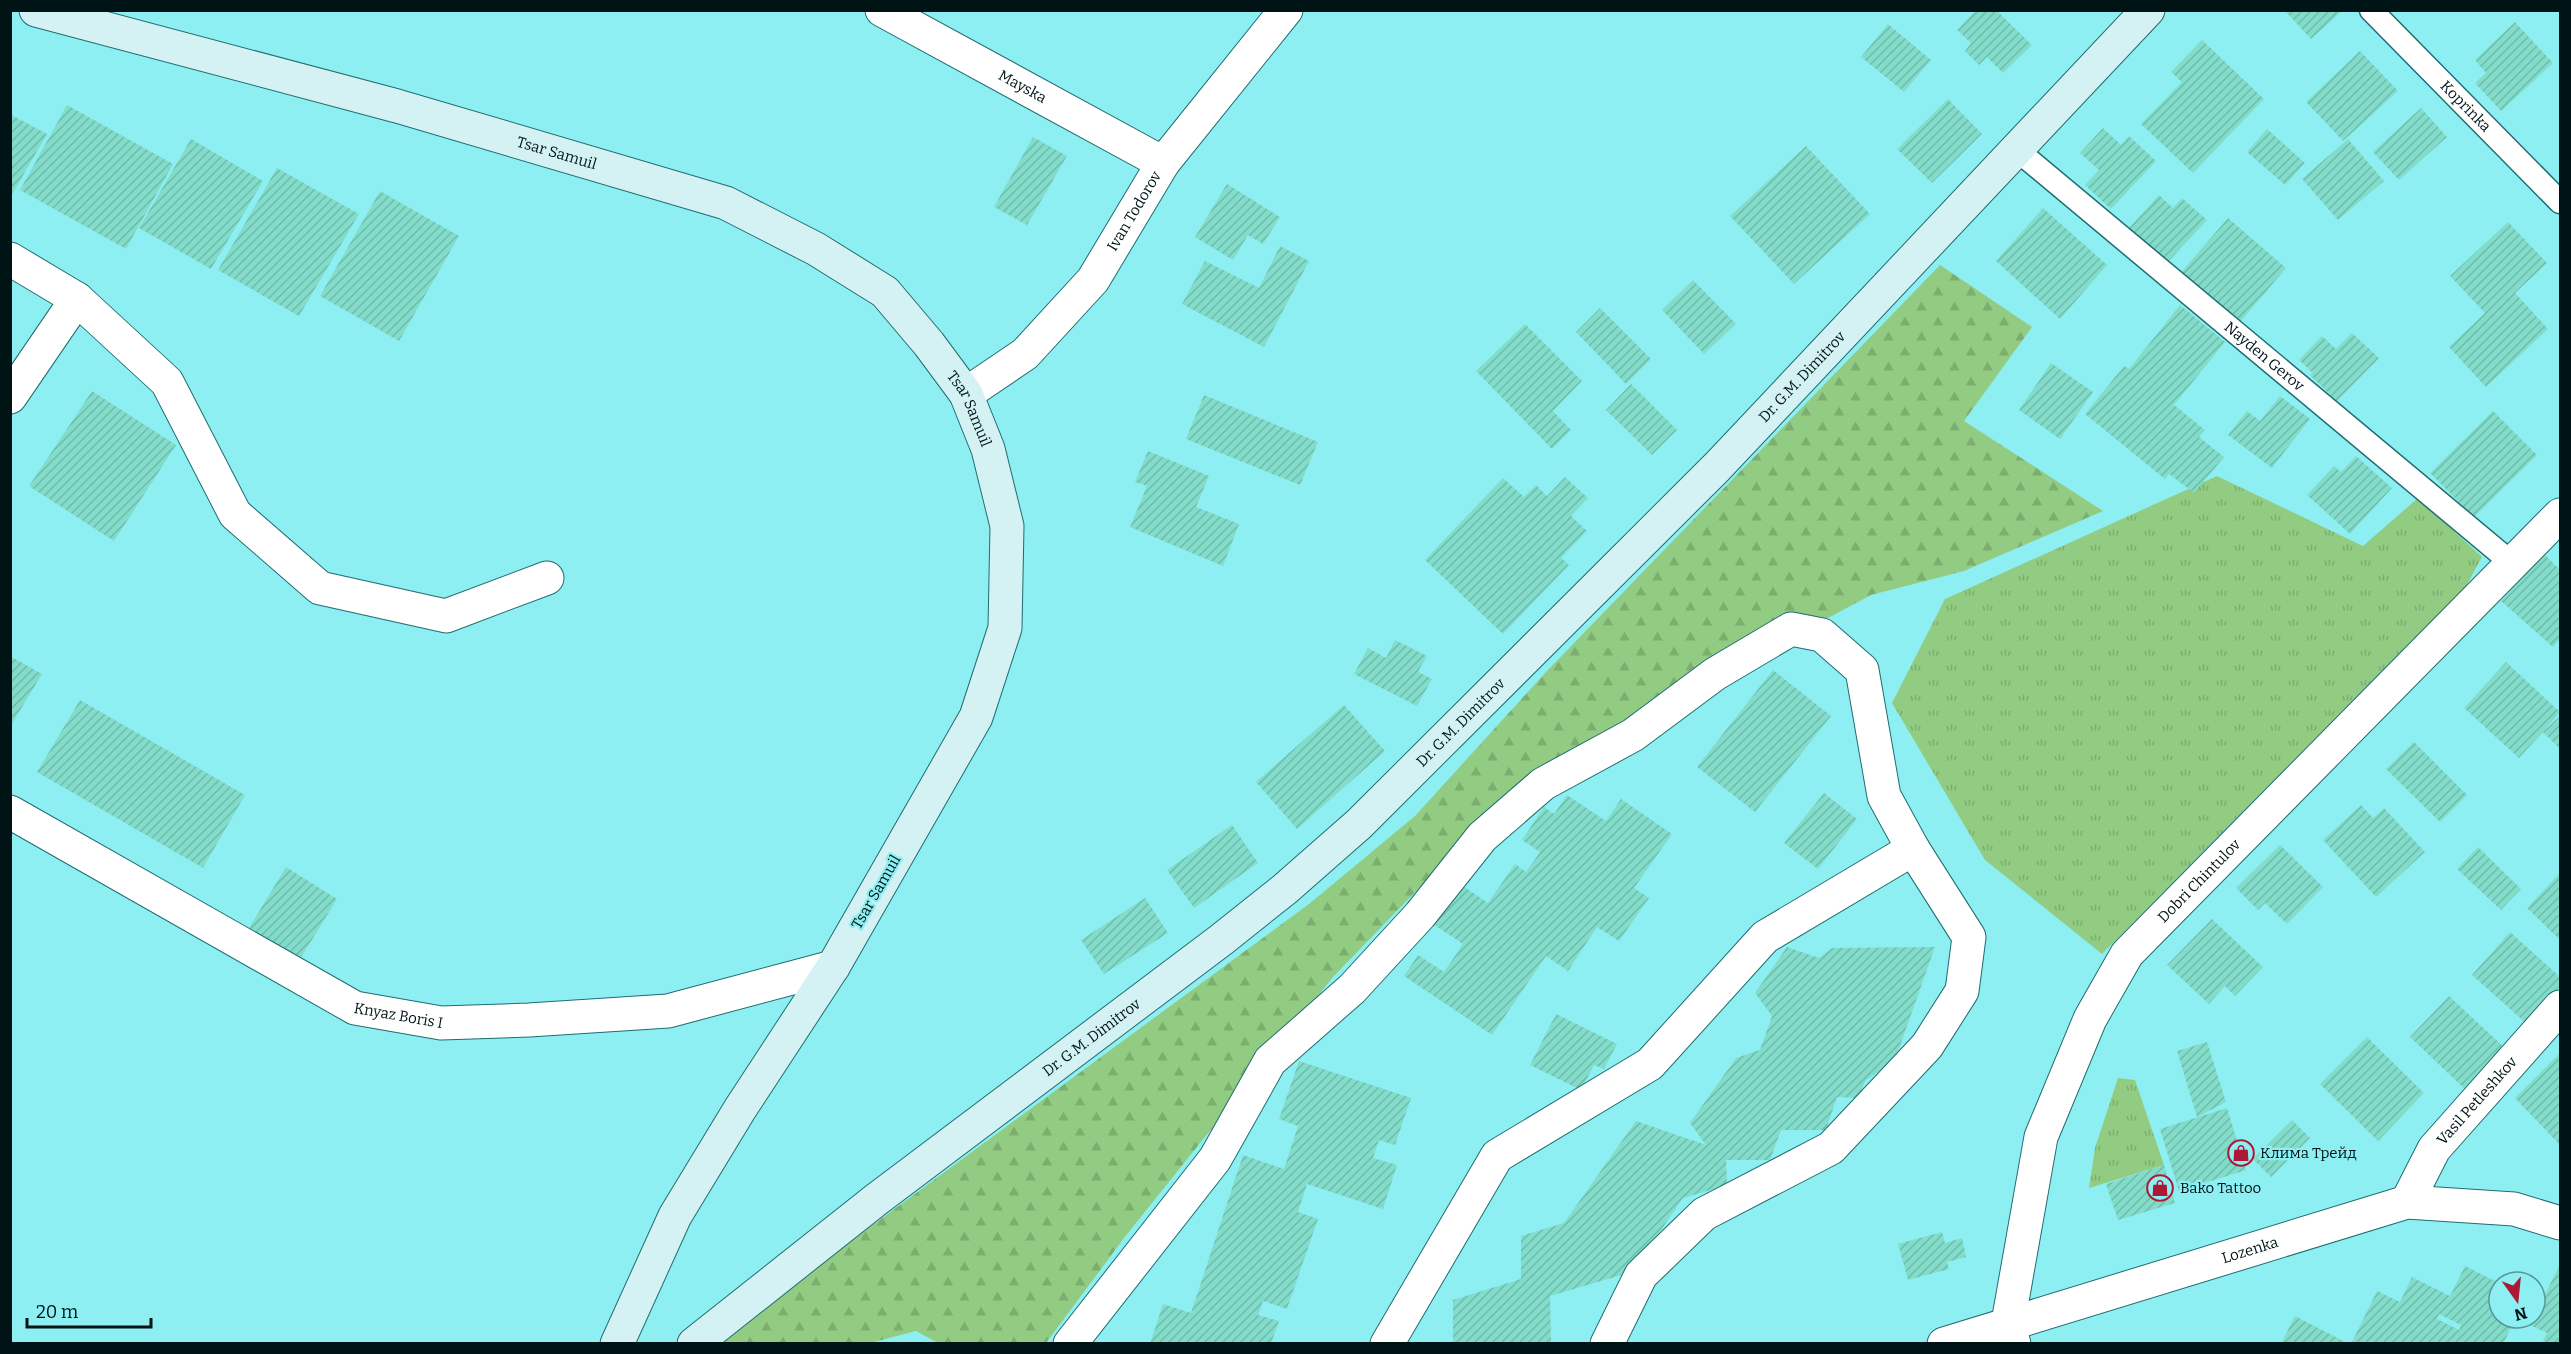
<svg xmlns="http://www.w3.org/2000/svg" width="2571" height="1354" font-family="Bitter,serif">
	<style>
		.grass { fill: url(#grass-tufts) }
		.forest { fill: url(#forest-firs) }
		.building { fill: url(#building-hatch); fill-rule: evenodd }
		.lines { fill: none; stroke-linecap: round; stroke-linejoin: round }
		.lane-casing { stroke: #1f6d70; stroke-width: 25 }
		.street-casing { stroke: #1f6d70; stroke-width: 35 }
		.secondary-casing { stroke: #1f6d70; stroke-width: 35 }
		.lane { stroke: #fff; stroke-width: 22 }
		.street { stroke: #fff; stroke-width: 33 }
		.secondary { stroke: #d4f2f3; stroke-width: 33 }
		.labels { text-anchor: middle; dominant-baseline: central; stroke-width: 4.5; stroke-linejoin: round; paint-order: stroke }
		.street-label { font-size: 15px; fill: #011415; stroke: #8eeff3 }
		.poi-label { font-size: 15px; fill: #011415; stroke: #8eeff3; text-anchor: start }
	</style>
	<defs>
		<pattern id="grass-tufts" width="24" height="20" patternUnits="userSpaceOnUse" patternTransform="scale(1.5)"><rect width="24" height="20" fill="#92cc82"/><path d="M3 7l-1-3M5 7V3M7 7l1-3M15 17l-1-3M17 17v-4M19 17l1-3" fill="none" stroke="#7cae6f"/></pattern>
		<pattern id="forest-firs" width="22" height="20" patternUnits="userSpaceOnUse" patternTransform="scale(1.5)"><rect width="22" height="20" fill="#92cc82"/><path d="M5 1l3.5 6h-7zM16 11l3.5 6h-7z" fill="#7cae6f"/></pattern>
		<pattern id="building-hatch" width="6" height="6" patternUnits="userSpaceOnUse" patternTransform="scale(1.5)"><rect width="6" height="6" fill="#82dcc9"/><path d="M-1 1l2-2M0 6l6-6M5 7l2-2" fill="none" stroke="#6ebcac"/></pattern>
	</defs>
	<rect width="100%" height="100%" fill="#8eeff3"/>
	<!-- grass -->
	<path class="grass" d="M 2217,476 L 2363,546 L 2418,498 L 2482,557 L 2466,586 L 2102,954 L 1985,860 L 1892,703 L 1945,599 Z
		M 2118,1078 L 2135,1080 L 2164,1165 L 2089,1188 L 2095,1148 Z"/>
	<!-- forest -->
	<path class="forest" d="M 1940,265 L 2032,327 L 1964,421 L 2103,511 L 1964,571 L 1871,595 L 1590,745 L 1502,802 L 1333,977 L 1124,1238 L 1046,1343 L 938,1343 L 916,1331 L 870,1343 L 722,1344 L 821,1263 L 1309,904 L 1415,816 L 1546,672 Z"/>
	<!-- building -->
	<path class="building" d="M 1976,10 L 1996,10 L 2032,45 L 2003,73 L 1987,57 L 1979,65 L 1965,51 L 1971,43 L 1957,30 Z
		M 2288,10 L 2343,10 L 2311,39 L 2286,12 Z
		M 2515,22 L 2553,63 L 2501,111 L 2475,83 L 2486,73 L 2475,60 Z
		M 1888,24 L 1931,60 L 1904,92 L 1861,57 Z
		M 2202,40 L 2264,99 L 2193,173 L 2141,124 L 2182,82 L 2171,72 Z
		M 2360,51 L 2398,91 L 2343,141 L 2306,102 Z
		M 1948,99 L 1982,134 L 1932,183 L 1897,149 Z
		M 67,105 L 173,164 L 126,249 L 20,190 Z
		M 2421,108 L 2447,137 L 2399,180 L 2373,152 Z
		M 10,114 L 47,134 L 10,198 Z
		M 2103,128 L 2121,145 L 2129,136 L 2156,161 L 2111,209 L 2085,185 L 2099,170 L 2080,153 Z
		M 2267,129 L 2305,163 L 2285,185 L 2247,152 Z
		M 1033,137 L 1067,156 L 1027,225 L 994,207 Z
		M 191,139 L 263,181 L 211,269 L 139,228 Z
		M 2348,139 L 2384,181 L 2338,220 L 2302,179 Z
		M 1806,146 L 1870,214 L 1794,284 L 1730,216 Z
		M 277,168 L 359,214 L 299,316 L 218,270 Z
		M 1227,184 L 1280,217 L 1263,244 L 1248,235 L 1233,260 L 1195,237 Z
		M 380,191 L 459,236 L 399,341 L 320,296 Z
		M 2159,195 L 2173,208 L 2182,198 L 2207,220 L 2167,263 L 2129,228 Z
		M 2043,208 L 2107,265 L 2060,319 L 1996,261 Z
		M 2228,218 L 2286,268 L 2236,327 L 2177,277 Z
		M 2508,222 L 2547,263 L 2515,293 L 2548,329 L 2486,387 L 2449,347 L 2485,313 L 2450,276 Z
		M 1280,246 L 1309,261 L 1264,347 L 1182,304 L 1205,261 L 1259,288 Z
		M 1693,280 L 1736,324 L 1704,354 L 1662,310 Z
		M 2180,305 L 2225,342 L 2174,405 L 2205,430 L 2199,437 L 2224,457 L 2194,493 L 2169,474 L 2165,479 L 2085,414 L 2124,366 L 2129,369 Z
		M 1600,308 L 1651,359 L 1626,384 L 1576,332 Z
		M 1525,324 L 1582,381 L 1553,411 L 1571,430 L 1552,449 L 1476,371 Z
		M 2352,333 L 2379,358 L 2337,401 L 2310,375 L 2313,373 L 2299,360 L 2322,336 L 2336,349 Z
		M 2051,363 L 2093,392 L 2060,439 L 2019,410 Z
		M 1631,384 L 1677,430 L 1652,455 L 1606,410 Z
		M 92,391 L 176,445 L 114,541 L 29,486 Z
		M 1204,395 L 1318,442 L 1300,485 L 1186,439 Z
		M 2280,396 L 2310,419 L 2272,468 L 2228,435 L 2247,411 L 2260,421 Z
		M 2493,411 L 2537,455 L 2474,517 L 2430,473 Z
		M 1148,451 L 1209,476 L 1196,507 L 1239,524 L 1223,566 L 1130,527 L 1147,486 L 1135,482 Z
		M 2356,456 L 2392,488 L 2350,534 L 2307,495 L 2334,466 L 2341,472 Z
		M 1565,477 L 1588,498 L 1571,516 L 1587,531 L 1561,558 L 1569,565 L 1503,634 L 1425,560 L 1503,478 L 1524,497 L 1536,485 L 1547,496 Z
		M 2544,554 L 2560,570 L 2560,639 L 2553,647 L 2501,601 Z
		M 1395,640 L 1427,656 L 1418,672 L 1432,679 L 1417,706 L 1354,674 L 1368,648 L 1386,658 Z
		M 10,656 L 42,674 L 10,727 Z
		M 2506,662 L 2560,712 L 2543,732 L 2560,716 L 2560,749 L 2543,732 L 2519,758 L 2464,708 Z
		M 1773,670 L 1831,716 L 1755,812 L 1697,767 Z
		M 80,700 L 245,795 L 203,868 L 37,772 Z
		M 1344,705 L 1385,751 L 1297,829 L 1256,782 Z
		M 2414,742 L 2467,795 L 2440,822 L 2386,769 Z
		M 1824,793 L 1857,819 L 1818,869 L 1784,843 Z
		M 1567,795 L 1606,821 L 1621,799 L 1672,834 L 1634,888 L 1649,898 L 1619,941 L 1597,927 L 1568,971 L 1546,956 L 1492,1035 L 1404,976 L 1418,955 L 1444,972 L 1463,944 L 1433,924 L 1460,884 L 1488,903 L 1515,864 L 1526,872 L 1540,852 L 1522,840 L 1544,807 L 1554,814 Z
		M 2361,805 L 2373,818 L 2384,808 L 2425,852 L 2376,897 L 2323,840 Z
		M 1232,825 L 1258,863 L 1194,908 L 1167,870 Z
		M 2280,845 L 2323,887 L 2287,924 L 2265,903 L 2258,910 L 2236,888 Z
		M 2478,847 L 2521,889 L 2501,910 L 2457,869 Z
		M 286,867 L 337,899 L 297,964 L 246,933 Z
		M 2560,873 L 2560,940 L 2527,908 Z
		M 1145,898 L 1168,933 L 1104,974 L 1081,940 Z
		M 2212,919 L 2263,967 L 2235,996 L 2225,986 L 2209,1004 L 2167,965 Z
		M 2510,932 L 2560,977 L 2560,986 L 2527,1024 L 2472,975 Z
		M 1787,947 L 1819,958 L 1832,948 L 1935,947 L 1895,1060 L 1865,1081 L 1859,1098 L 1837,1097 L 1826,1130 L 1781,1130 L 1770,1160 L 1726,1160 L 1727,1185 L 1683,1198 L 1632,1272 L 1550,1296 L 1551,1344 L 1453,1344 L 1453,1300 L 1521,1279 L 1521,1236 L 1564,1223 L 1636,1121 L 1706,1145 L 1690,1123 L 1736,1058 L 1760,1050 L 1772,1016 L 1755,993 Z
		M 2449,996 L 2506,1049 L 2467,1091 L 2410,1037 Z
		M 1556,1014 L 1617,1044 L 1604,1069 L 1594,1065 L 1581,1090 L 1530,1065 Z
		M 2367,1037 L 2424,1093 L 2378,1141 L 2320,1084 Z
		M 2207,1042 L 2226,1102 L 2197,1117 L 2177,1051 Z
		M 2560,1053 L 2560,1145 L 2515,1098 Z
		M 1299,1061 L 1411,1098 L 1395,1145 L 1379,1140 L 1373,1158 L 1397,1165 L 1383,1209 L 1307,1184 L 1298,1212 L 1318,1219 L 1287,1309 L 1263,1301 L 1258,1315 L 1279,1321 L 1271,1344 L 1150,1344 L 1163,1304 L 1191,1313 L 1243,1155 L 1284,1169 L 1298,1126 L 1279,1119 Z
		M 2227,1108 L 2246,1170 L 2179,1191 L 2160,1129 Z
		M 2292,1120 L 2310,1138 L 2271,1177 L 2253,1159 Z
		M 2164,1165 L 2175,1203 L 2118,1220 L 2106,1184 Z
		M 1942,1232 L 1945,1243 L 1962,1238 L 1966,1257 L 1947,1262 L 1949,1269 L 1908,1280 L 1898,1244 Z
		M 2560,1264 L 2560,1344 L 2547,1344 L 2543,1341 L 2547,1333 L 2530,1325 Z
		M 2465,1266 L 2499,1283 L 2499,1318 L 2516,1318 L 2503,1344 L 2351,1344 L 2377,1291 L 2400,1302 L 2412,1277 L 2450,1296 ZM 2439,1314 L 2461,1325 L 2459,1330 L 2437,1319 Z
		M 2295,1316 L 2349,1344 L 2281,1344 Z"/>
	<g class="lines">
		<!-- lane casing -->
		<g class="lane-casing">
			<g id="lane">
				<path id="s1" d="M 2371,10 L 2560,202"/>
				<path id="s2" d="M 2017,150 L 2513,564"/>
			</g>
		</g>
		<!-- street casing -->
		<g class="street-casing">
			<g id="street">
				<path id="s3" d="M 882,10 L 1163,163"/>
				<path d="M 10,259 L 77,299 L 167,382 L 235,514 L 320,588 L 446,616 L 547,578"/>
				<path id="s4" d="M 966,394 L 1025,354 L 1093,280 L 1163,163 L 1286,10"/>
				<path d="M 10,397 L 77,299"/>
				<path id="s5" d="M 10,812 L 355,1008 L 441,1023 L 529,1020 L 668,1011 L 833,967"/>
				<path id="s6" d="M 2407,1202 L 2434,1149 L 2560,1007"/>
				<path d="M 1070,1344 L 1215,1159 L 1270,1061 L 1352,989 L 1420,915 L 1482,837 L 1543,784 L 1633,735 L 1715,674 L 1791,629 L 1822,635 L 1862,670 L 1884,796 L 1913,849 L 1765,937 L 1650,1064 L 1497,1156 L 1387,1344"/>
				<path d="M 1607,1344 L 1641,1275 L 1704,1214 L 1831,1148 L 1927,1046 L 1962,991 L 1969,937 L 1913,849"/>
				<path id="s7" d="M 1944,1344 L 2407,1202 L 2514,1209 L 2560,1223"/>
				<path id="s8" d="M 2014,1344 L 2008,1323 L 2041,1137 L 2090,1019 L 2127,954 L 2560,515"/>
			</g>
		</g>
		<!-- secondary casing -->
		<g class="secondary-casing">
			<g id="secondary">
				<path id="s9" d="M 36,10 L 397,106 L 726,203 L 816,249 L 885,292 L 929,344 L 966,394 L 988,449 L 1007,526 L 1005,628 L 976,717 L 833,967 L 740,1109 L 675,1216 L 617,1344"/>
				<path id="s10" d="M 694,1344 L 877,1199 L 1221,940 L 1285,889 L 1359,824 L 1717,467 L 2148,10"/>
			</g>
		</g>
		<!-- lane -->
		<use href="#lane" class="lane"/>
		<!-- street -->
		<use href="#street" class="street"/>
		<!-- secondary -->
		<use href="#secondary" class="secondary"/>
	</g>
	<!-- icons -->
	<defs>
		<g id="shop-ring" transform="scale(1.35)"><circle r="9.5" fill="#8eeff3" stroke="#ad1934" stroke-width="1.5"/><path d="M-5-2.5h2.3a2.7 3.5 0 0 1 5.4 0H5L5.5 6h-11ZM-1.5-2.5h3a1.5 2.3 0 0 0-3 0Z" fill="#ad1934"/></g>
	</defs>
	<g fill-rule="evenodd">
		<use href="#shop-ring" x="2241" y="1153"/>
		<use href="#shop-ring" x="2160" y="1188"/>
	</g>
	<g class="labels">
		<!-- street labels -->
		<g class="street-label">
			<text stroke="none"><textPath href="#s3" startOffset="160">Mayska</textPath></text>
			<text stroke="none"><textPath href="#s1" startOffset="135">Koprinka</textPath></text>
			<text stroke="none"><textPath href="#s9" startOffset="540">Tsar Samuil</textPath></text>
			<text stroke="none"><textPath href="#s4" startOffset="252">Ivan Todorov</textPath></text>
			<text stroke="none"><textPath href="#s2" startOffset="322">Nayden Gerov</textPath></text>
			<text stroke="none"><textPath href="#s10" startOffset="1474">Dr. G.M. Dimitrov</textPath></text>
			<text stroke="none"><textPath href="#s9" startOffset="1044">Tsar Samuil</textPath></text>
			<text stroke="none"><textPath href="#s10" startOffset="988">Dr. G.M. Dimitrov</textPath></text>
			<text stroke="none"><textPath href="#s8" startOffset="516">Dobri Chintulov</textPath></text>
			<text transform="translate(876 892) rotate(-60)">Tsar Samuil</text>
			<text stroke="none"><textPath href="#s5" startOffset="441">Knyaz Boris I</textPath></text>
			<text stroke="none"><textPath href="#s10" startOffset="502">Dr. G.M. Dimitrov</textPath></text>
			<text stroke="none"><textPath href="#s6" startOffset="124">Vasil Petleshkov</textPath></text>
			<text stroke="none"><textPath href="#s7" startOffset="320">Lozenka</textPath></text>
		</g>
		<!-- poi labels -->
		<g class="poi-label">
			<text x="2260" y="1153">Клима Трейд</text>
			<text x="2180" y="1188">Bako Tattoo</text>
		</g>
	</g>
	<!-- border -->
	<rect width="2571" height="1354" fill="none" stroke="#011415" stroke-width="24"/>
	<!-- north arrow -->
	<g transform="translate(2517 1300) rotate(165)"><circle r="28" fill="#8eeff3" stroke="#56979a" stroke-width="1.5"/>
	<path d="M0-4.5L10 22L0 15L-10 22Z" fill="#ad1934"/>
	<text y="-9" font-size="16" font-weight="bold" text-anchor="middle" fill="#011415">N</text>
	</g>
	<!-- scale -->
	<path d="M27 1318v9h124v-9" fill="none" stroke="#011415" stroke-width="3"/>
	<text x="36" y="1318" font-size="18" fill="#011415" stroke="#8eeff3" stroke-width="4.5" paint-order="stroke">20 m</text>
</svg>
